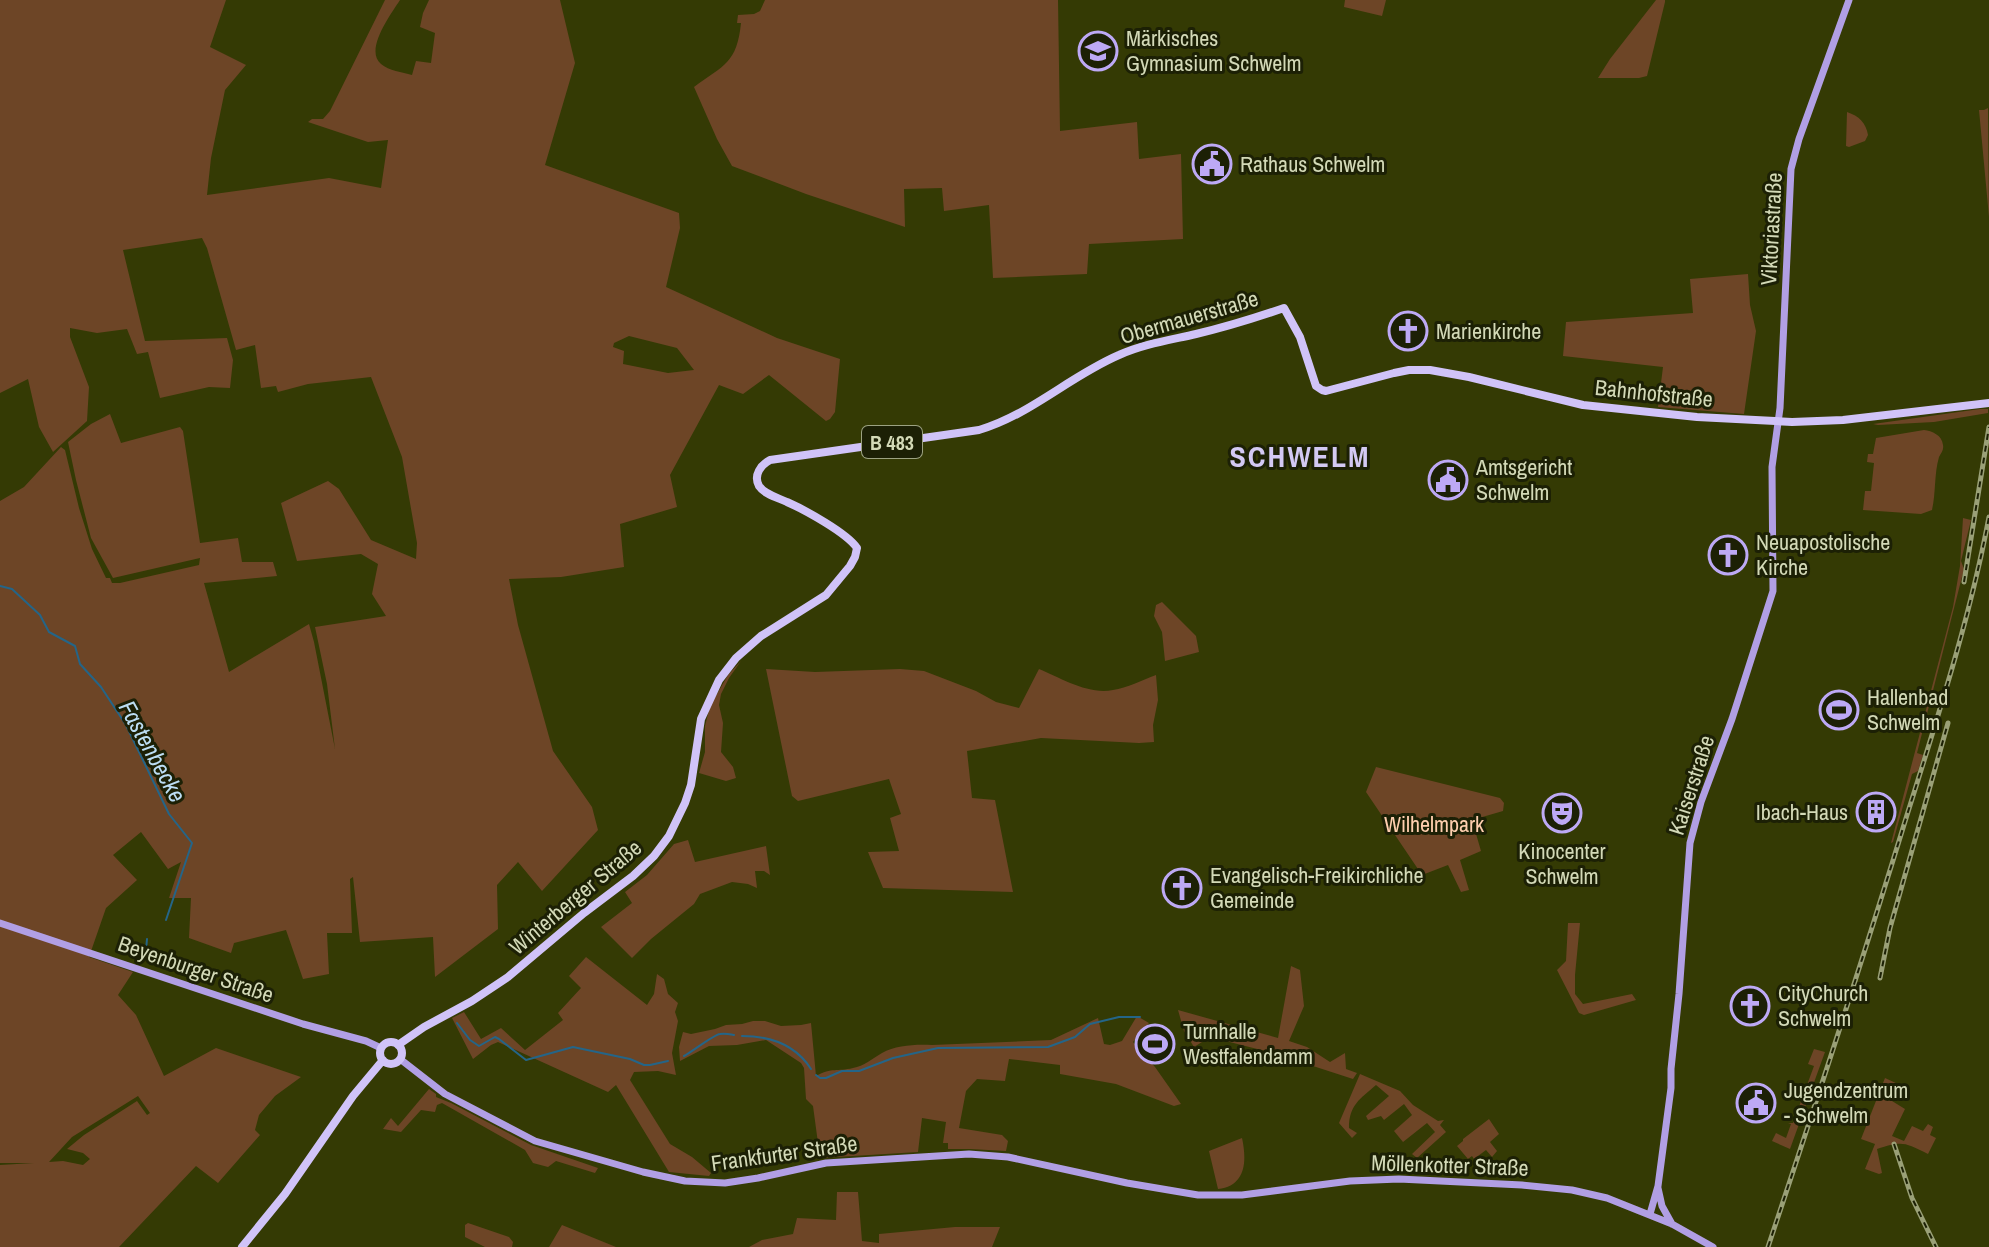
<svg xmlns="http://www.w3.org/2000/svg" width="1989" height="1247" font-family="'Archivo Narrow',sans-serif">
	<style>
		.green { fill: #6d4526; fill-rule: evenodd }
		.lines { fill: none; stroke-linecap: round; stroke-linejoin: round }
		.stream { stroke: #246588; stroke-width: 2 }
		.secondary { stroke: #b19fe4; stroke-width: 7 }
		.primary { stroke: #d0c3f8; stroke-width: 8 }
		.rail-casing { stroke: #9aa077; stroke-width: 5 }
		.rail { stroke: #1c2005; stroke-width: 2; stroke-dasharray: 6; stroke-linecap: butt }
		.labels { text-anchor: middle; dominant-baseline: central; stroke-width: 6; stroke-linejoin: round; paint-order: stroke }
		.shield { fill: #1c2005; stroke: #9ca282; stroke-width: 2 }
		.shield-label { font-size: 20px; font-weight: bold; fill: #d3d9b7 }
		.poi-label { font-size: 22px; fill: #d3d9b7; stroke: #1c2005; text-anchor: start }
		.street-label { font-size: 22px; fill: #d3d9b7; stroke: #1c2005 }
		.park-label { font-size: 22px; fill: #ffcfaf; stroke: #1c2005 }
		.water-label { font-size: 24px; font-style: italic; fill: #bcddf3; stroke: #1c2005 }
		.district-label { font-size: 30px; font-weight: bold; letter-spacing: 2px; fill: #d3c9f4; stroke: #1c2005 }
	</style>
	<rect width="100%" height="100%" fill="#343a04"/>
	<!-- green -->
	<path class="green" d="M 0,0 L 226,0 L 210,47 L 246,65 L 225,90 L 211,158 L 207,195 L 329,178 L 381,188 L 388,140 L 368,142 L 308,122 L 312,119 L 323,119 L 330,111 L 385,0 L 400,0 C 391,14 364,50 381,64 C 389,71 402,72 412,75 L 416,61 L 431,63 L 435,33 L 420,27 L 423,13 L 429,0 L 560,0 L 575,63 L 545,165 L 679,213 L 680,228 L 666,287 L 777,338 L 840,359 L 835,412 L 830,419 L 826,421 L 769,375 L 743,394 L 719,385 L 670,475 L 677,507 L 620,524 L 624,567 L 561,577 L 509,579 L 518,625 L 553,751 L 592,807 L 598,830 L 542,891 L 518,862 L 497,885 L 498,929 L 435,977 L 433,937 L 360,942 L 353,877 L 350,879 L 352,933 L 327,933 L 329,974 L 303,979 L 286,930 L 234,943 L 231,953 L 189,938 L 191,898 L 169,898 L 181,862 L 168,869 L 141,832 L 113,855 L 137,880 L 106,908 L 89,957 L 133,972 L 118,995 L 136,1015 L 164,1076 L 216,1048 L 301,1077 L 275,1096 L 259,1115 L 255,1130 L 260,1135 L 218,1183 L 196,1166 L 119,1247 L 0,1247 L 0,1165 L 34,1163 L 0,1163 L 0,501 L 24,487 L 61,447 L 65,450 L 79,508 L 92,549 L 106,578 L 110,578 L 112,583 L 120,583 L 199,565 L 200,558 L 113,578 L 91,538 L 76,480 L 68,442 L 91,424 L 110,414 L 121,443 L 180,427 L 183,431 L 200,543 L 238,538 L 242,562 L 273,562 L 277,576 L 204,583 L 229,672 L 309,624 L 314,642 L 335,749 L 327,684 L 315,627 L 386,616 L 372,594 L 378,564 L 361,554 L 297,561 L 281,503 L 328,481 L 339,489 L 371,540 L 416,559 L 417,543 L 402,457 L 371,377 L 308,384 L 278,392 L 276,386 L 261,388 L 255,345 L 236,350 L 207,248 L 202,238 L 123,250 L 145,341 L 227,338 L 233,360 L 230,388 L 209,387 L 160,398 L 148,352 L 137,354 L 127,329 L 97,333 L 70,328 L 70,337 L 89,387 L 87,421 L 53,452 L 39,427 L 28,379 L 0,393 ZM 629,336 L 677,348 L 694,370 L 668,373 L 623,364 L 624,351 L 613,347 L 614,343 ZM 138,1096 L 150,1113 L 147,1115 L 137,1101 L 84,1135 L 67,1149 L 83,1153 L 90,1159 L 83,1165 L 63,1161 L 49,1162 L 72,1137 Z
		M 765,0 L 1058,0 L 1060,131 L 1137,122 L 1139,159 L 1181,154 L 1183,239 L 1089,244 L 1087,274 L 993,278 L 989,205 L 944,211 L 942,188 L 904,189 L 905,227 L 806,194 L 732,166 L 717,139 L 694,87 C 724,65 737,63 741,23 L 737,23 L 738,15 L 754,14 L 760,11 Z
		M 1345,0 L 1386,0 L 1382,16 L 1344,7 Z
		M 1656,0 L 1665,0 L 1665,2 L 1647,76 L 1639,78 L 1598,78 L 1610,59 Z
		M 1988,108 L 1989,217 L 1979,110 L 1984,110 Z
		M 1847,112 C 1859,116 1866,123 1868,135 L 1865,141 L 1849,147 L 1846,146 Z
		M 1748,274 L 1750,305 L 1756,331 L 1744,414 L 1658,407 L 1663,367 L 1563,356 L 1566,322 L 1693,313 L 1690,279 Z
		M 1980,409 L 1988,409 L 1988,413 L 1934,422 L 1878,425 L 1873,424 Z
		M 1924,430 C 1932,431 1942,435 1943,445 C 1944,450 1941,453 1939,457 C 1934,474 1936,493 1932,510 L 1921,514 L 1863,510 L 1865,491 L 1871,491 L 1874,463 L 1867,462 L 1868,454 L 1873,454 L 1876,438 Z
		M 1963,518 L 1971,520 L 1961,561 L 1964,569 L 1917,753 L 1923,755 L 1918,771 L 1912,774 L 1893,842 L 1891,843 L 1953,607 L 1960,566 Z
		M 1162,602 L 1196,636 L 1199,652 L 1165,661 L 1162,632 L 1154,616 L 1156,605 Z
		M 741,661 L 729,678 L 721,694 L 719,705 L 723,723 L 721,752 L 733,767 L 736,778 L 726,781 L 699,773 L 705,752 L 705,726 L 710,706 L 728,675 Z
		M 766,669 L 815,672 L 900,669 L 924,671 L 976,691 L 996,702 L 1019,708 L 1039,669 C 1061,678 1088,695 1113,690 C 1127,688 1142,680 1156,675 L 1158,700 L 1153,725 L 1154,742 L 1139,743 L 1041,738 L 967,751 L 972,798 L 995,800 L 1013,892 L 883,888 L 868,852 L 899,851 L 890,818 L 901,814 L 889,779 L 798,801 L 792,796 Z
		M 1376,767 L 1500,798 L 1504,803 L 1503,811 L 1472,820 L 1481,851 L 1460,860 L 1469,890 L 1461,892 L 1448,865 L 1422,875 L 1366,792 Z
		M 688,840 L 695,862 L 766,846 L 770,875 L 764,871 L 755,871 L 757,888 L 748,884 L 732,882 L 700,894 L 694,904 L 651,939 L 632,958 L 601,927 L 632,903 L 625,892 L 647,875 L 674,844 Z
		M 1568,923 L 1580,923 L 1575,975 L 1575,994 L 1583,1004 L 1632,994 L 1636,1000 L 1584,1015 L 1579,1013 L 1557,970 L 1566,961 Z
		M 586,957 L 647,1005 L 654,994 L 657,974 L 664,979 L 668,994 L 678,1003 L 675,1012 L 678,1021 L 672,1053 L 676,1075 L 658,1071 L 634,1072 L 630,1080 L 670,1144 L 692,1157 L 711,1173 L 709,1176 L 669,1172 L 616,1085 L 608,1092 L 498,1042 L 491,1045 L 473,1059 L 452,1018 L 464,1012 L 481,1039 L 501,1028 L 525,1050 L 563,1020 L 558,1013 L 581,988 L 569,976 Z
		M 1291,966 L 1300,970 L 1304,1006 L 1289,1041 L 1307,1047 L 1330,1062 L 1345,1053 L 1346,1069 L 1357,1073 L 1353,1079 L 1273,1053 L 1210,1037 L 1194,1047 L 1184,1031 L 1178,1010 L 1278,1038 Z
		M 1137,1016 L 1149,1023 L 1133,1042 L 1155,1067 L 1181,1104 L 1174,1106 L 1116,1084 L 1060,1074 L 1060,1065 L 1009,1059 L 1005,1081 L 977,1079 L 966,1091 L 959,1128 L 1002,1135 L 1008,1141 L 1006,1151 L 970,1149 L 948,1149 L 948,1143 L 943,1143 L 946,1122 L 922,1118 L 918,1152 L 820,1158 L 813,1106 L 806,1099 L 804,1068 L 801,1063 L 766,1040 L 737,1045 L 709,1046 L 680,1061 L 679,1047 L 683,1032 L 691,1034 L 715,1029 L 726,1025 L 742,1024 L 753,1021 L 765,1021 L 781,1026 L 801,1025 L 811,1023 L 816,1076 C 832,1067 837,1072 853,1068 C 864,1066 872,1059 882,1053 C 896,1045 917,1044 932,1045 L 1051,1040 L 1098,1018 L 1104,1044 L 1110,1045 L 1122,1041 Z
		M 1814,1049 L 1825,1052 L 1790,1149 L 1772,1141 L 1776,1133 L 1786,1138 L 1791,1124 L 1788,1123 L 1793,1123 L 1814,1066 L 1808,1064 Z
		M 1360,1074 L 1400,1091 L 1413,1105 L 1438,1121 L 1444,1120 L 1440,1125 L 1446,1132 L 1417,1158 L 1412,1154 L 1435,1132 L 1427,1123 L 1403,1142 L 1394,1131 L 1412,1115 L 1404,1104 L 1384,1120 L 1381,1116 L 1368,1120 L 1366,1116 L 1389,1096 L 1376,1085 C 1360,1099 1349,1105 1349,1128 L 1357,1133 L 1352,1138 L 1339,1123 Z
		M 1885,1078 L 1898,1084 L 1892,1101 L 1905,1109 L 1892,1136 L 1904,1141 L 1912,1126 L 1923,1131 L 1928,1124 L 1933,1127 L 1930,1135 L 1936,1138 L 1928,1154 C 1904,1142 1902,1141 1877,1149 L 1882,1173 L 1879,1174 L 1865,1169 L 1875,1144 L 1861,1139 Z
		M 429,1089 L 436,1094 L 436,1097 L 451,1103 L 531,1145 L 598,1168 L 595,1173 L 556,1161 L 548,1167 L 533,1163 L 525,1150 L 442,1103 L 437,1105 L 435,1112 L 421,1110 L 401,1132 L 383,1129 L 391,1118 L 398,1126 Z
		M 1489,1119 L 1499,1134 L 1490,1142 L 1497,1151 L 1492,1157 L 1486,1150 L 1474,1159 L 1472,1156 L 1468,1159 L 1457,1146 L 1463,1141 L 1463,1139 Z
		M 1242,1138 C 1247,1161 1246,1186 1218,1189 L 1209,1151 Z
		M 837,1192 L 858,1192 L 862,1241 L 879,1243 L 879,1234 L 955,1227 L 1000,1227 L 992,1247 L 749,1247 L 762,1240 L 793,1234 L 797,1218 L 836,1220 Z
		M 468,1223 L 509,1237 L 513,1242 L 512,1247 L 485,1247 L 465,1237 L 465,1225 Z
		M 562,1225 L 616,1247 L 549,1247 Z"/>
	<g class="lines">
		<!-- stream -->
		<path class="stream" d="M 0,586 L 12,589 L 40,615 L 49,632 L 75,646 L 80,664 L 101,687 L 126,725 L 169,814 L 192,843 L 166,920
			M 146,950 L 147,939
			M 457,1023 L 470,1040 L 479,1046 L 495,1037 L 499,1039 L 526,1060 L 573,1047 L 630,1059 L 644,1065 L 650,1065 L 668,1061
			M 742,1036 C 770,1036 795,1044 811,1069
			M 684,1056 C 692,1052 713,1035 720,1034 C 725,1033 729,1034 734,1035
			M 816,1075 L 820,1078 L 826,1078 L 842,1071 L 859,1071 L 893,1058 L 938,1048 L 1048,1047 L 1075,1037 L 1090,1024 L 1119,1017 L 1140,1017"/>
		<!-- secondary -->
		<path class="secondary" d="M 0,923 L 303,1024 L 366,1041 L 381,1048
			M 400,1059 L 445,1094 L 535,1141 L 643,1172 L 685,1181 L 725,1183 L 758,1178 L 826,1163 L 969,1154 L 1008,1157 L 1127,1183 L 1198,1195 L 1242,1195 L 1350,1181 L 1399,1179 L 1522,1185 L 1572,1190 L 1607,1198 L 1672,1224 L 1713,1247
			M 1658,1188 L 1662,1206 L 1672,1224
			M 1650,1214 L 1658,1186 L 1671,1088 L 1671,1069 L 1679,994 L 1690,843 L 1701,802 L 1732,719 L 1773,591 L 1772,467 L 1780,408 L 1791,169 L 1799,139 L 1849,0"/>
		<!-- primary -->
		<path class="primary" d="M380 1053a11 11 0 1 1 22 0a11 11 0 1 1-22 0Z
			M 398,1045 L 424,1027 L 472,1001 L 508,977 L 584,913 L 633,876 L 654,856 L 669,836 L 685,803 L 691,785 L 701,719 L 719,680 L 736,658 L 761,636 L 826,595 L 850,566 L 855,557 L 857,548 C 847,533 805,510 787,502 C 779,498 765,495 759,486 C 753,475 761,465 770,460 L 979,430 C 1030,415 1070,376 1119,355 C 1143,344 1170,340 1196,334 C 1226,327 1255,318 1284,308 L 1300,337 L 1316,386 L 1322,390 L 1326,391 L 1394,373 L 1409,370 L 1430,370 L 1469,377 L 1583,405 L 1697,417 L 1792,422 L 1843,420 L 1989,403
			M 242,1247 L 285,1194 L 353,1096 L 383,1060"/>
		<!-- rail casing -->
		<g class="rail-casing">
			<path id="rail" d="M 1964,582 L 1989,427
				M 1880,978 L 1890,928 L 1948,723
				M 1894,1144 L 1912,1198 L 1936,1247
				M 1768,1247 C 1816,1103 1863,959 1907,815 C 1938,716 1970,618 1989,517"/>
		</g>
		<!-- rail -->
		<use href="#rail" class="rail"/>
	</g>
	<!-- icons -->
	<defs>
		<g id="school-ring" transform="scale(2)"><circle r="9.5" fill="#1c2005" stroke="#bda9f5" stroke-width="1.5"/><path d="M0-5L7-2L0 1L-7-2ZM-4 1L0 2.5L4 1V4Q0 6-4 4Z" fill="#bda9f5"/></g>
		<g id="civic-ring" transform="scale(2)"><circle r="9.5" fill="#1c2005" stroke="#bda9f5" stroke-width="1.5"/><path d="M-.6-6.5H3V-4.5H.6V-3L4-1V1h2V6H-6V1h2V-1L-.6-3ZM-1.2 2.5V6h2.4V2.5Z" fill="#bda9f5"/></g>
		<g id="church-ring" transform="scale(2)"><circle r="9.5" fill="#1c2005" stroke="#bda9f5" stroke-width="1.5"/><path d="M-1.2-6h2.4v3.5h3.3v2.4h-3.3V6h-2.4V-.1h-3.3v-2.4h3.3Z" fill="#bda9f5"/></g>
		<g id="stadium-ring" transform="scale(2)"><circle r="9.5" fill="#1c2005" stroke="#bda9f5" stroke-width="1.5"/><path d="M0-5a6.5 5 0 1 0 0 10a6.5 5 0 1 0 0-10ZM-3.5-1.8h7v3.6h-7Z" fill="#bda9f5"/></g>
		<g id="building-ring" transform="scale(2)"><circle r="9.5" fill="#1c2005" stroke="#bda9f5" stroke-width="1.5"/><path d="M-4-6H4V6H1V3H-1V6H-4ZM-2.5-4.3h1.7v1.8h-1.7ZM.8-4.3h1.7v1.8H.8ZM-2.5-1h1.7V.8h-1.7ZM.8-1h1.7V.8H.8Z" fill="#bda9f5"/></g>
		<g id="theatre-ring" transform="scale(2)"><circle r="9.5" fill="#1c2005" stroke="#bda9f5" stroke-width="1.5"/><path d="M-5-5.5Q0-4 5-5.5V0Q5 5 0 6Q-5 5-5 0ZM-3.3-2.5H-1v1.5H-3.3ZM1-2.5H3.3v1.5H1ZM-2.8 1Q0 5.5 2.8 1Z" fill="#bda9f5"/></g>
	</defs>
	<g fill-rule="evenodd">
		<use href="#school-ring" x="1098" y="51"/>
		<use href="#civic-ring" x="1212" y="164"/>
		<use href="#church-ring" x="1408" y="331"/>
		<use href="#civic-ring" x="1448" y="480"/>
		<use href="#church-ring" x="1728" y="555"/>
		<use href="#stadium-ring" x="1839" y="710"/>
		<use href="#building-ring" x="1876" y="812"/>
		<use href="#theatre-ring" x="1562" y="813"/>
		<use href="#church-ring" x="1182" y="888"/>
		<use href="#church-ring" x="1750" y="1006"/>
		<use href="#stadium-ring" x="1155" y="1044"/>
		<use href="#civic-ring" x="1756" y="1103"/>
	</g>
	<g class="labels">
		<!-- shield labels -->
		<rect class="shield" x="862" y="426" width="60" height="32" rx="6"/>
		<g class="shield-label">
			<text x="892" y="442">B 483</text>
		</g>
		<!-- poi labels -->
		<g class="poi-label">
			<text x="1126" y="38">Märkisches<tspan x="1126" dy="25">Gymnasium Schwelm</tspan></text>
			<text x="1240" y="164">Rathaus Schwelm</text>
			<text x="1436" y="331">Marienkirche</text>
			<text x="1476" y="467">Amtsgericht<tspan x="1476" dy="25">Schwelm</tspan></text>
			<text x="1756" y="542">Neuapostolische<tspan x="1756" dy="25">Kirche</tspan></text>
			<text x="1867" y="697">Hallenbad<tspan x="1867" dy="25">Schwelm</tspan></text>
			<text x="1848" y="812" text-anchor="end">Ibach-Haus</text>
			<text x="1562" y="851" text-anchor="middle">Kinocenter<tspan x="1562" dy="25">Schwelm</tspan></text>
			<text x="1210" y="875">Evangelisch-Freikirchliche<tspan x="1210" dy="25">Gemeinde</tspan></text>
			<text x="1778" y="993">CityChurch<tspan x="1778" dy="25">Schwelm</tspan></text>
			<text x="1183" y="1031">Turnhalle<tspan x="1183" dy="25">Westfalendamm</tspan></text>
			<text x="1784" y="1090">Jugendzentrum<tspan x="1784" dy="25">- Schwelm</tspan></text>
		</g>
		<!-- street labels -->
		<g class="street-label">
			<text transform="translate(1771 229) rotate(-87)">Viktoriastraße</text>
			<text transform="translate(1189 317) rotate(-16)">Obermauerstraße</text>
			<text transform="translate(1654 393) rotate(6)">Bahnhofstraße</text>
			<text transform="translate(1691 785) rotate(-72)">Kaiserstraße</text>
			<text transform="translate(575 897) rotate(-40)">Winterberger Straße</text>
			<text transform="translate(196 969) rotate(19)">Beyenburger Straße</text>
			<text transform="translate(784 1153) rotate(-8)">Frankfurter Straße</text>
			<text transform="translate(1450 1165) rotate(2)">Möllenkotter Straße</text>
		</g>
		<!-- park labels -->
		<g class="park-label">
			<text x="1434" y="824">Wilhelmpark</text>
		</g>
		<!-- water labels -->
		<g class="water-label">
			<text transform="translate(153 751) rotate(61)">Fastenbecke</text>
		</g>
		<!-- district labels -->
		<g class="district-label">
			<text x="1300" y="456">SCHWELM</text>
		</g>
	</g>
</svg>
